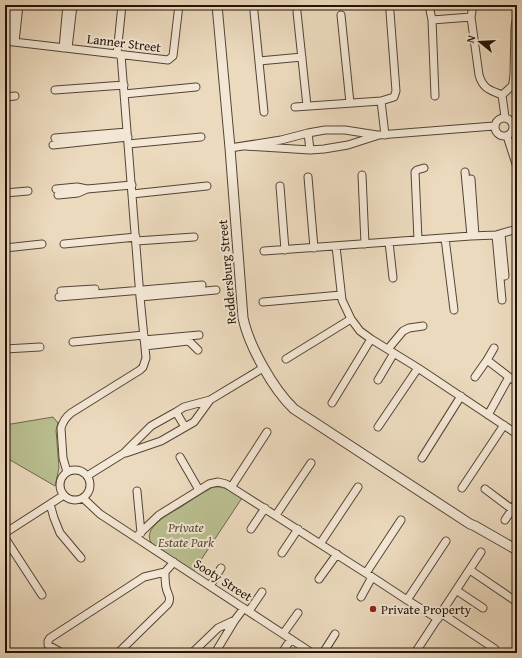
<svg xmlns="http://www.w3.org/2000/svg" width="522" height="658" font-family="'Gentium Book Plus',serif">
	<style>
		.green { fill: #babf90; stroke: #6e684b }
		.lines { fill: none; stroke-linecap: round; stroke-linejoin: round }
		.minor-casing { stroke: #554434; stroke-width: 9 }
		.tertiary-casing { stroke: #554434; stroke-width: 11 }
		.minor { stroke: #f3e7d5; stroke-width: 7 }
		.tertiary { stroke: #f3e7d5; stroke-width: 9 }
		.poi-dot { fill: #8f2418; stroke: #f3e7d5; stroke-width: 1.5 }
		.labels { text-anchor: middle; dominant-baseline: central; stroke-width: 4; stroke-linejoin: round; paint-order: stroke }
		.street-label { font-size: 13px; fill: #231206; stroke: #f3e7d5 }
		.park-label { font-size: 13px; font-style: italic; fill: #584f36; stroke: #f3e7d5 }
		.poi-label { font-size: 13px; fill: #231206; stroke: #f3e7d5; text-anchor: start }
	</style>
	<rect width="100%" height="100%" fill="#ecdabe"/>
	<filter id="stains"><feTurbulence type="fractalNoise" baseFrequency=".005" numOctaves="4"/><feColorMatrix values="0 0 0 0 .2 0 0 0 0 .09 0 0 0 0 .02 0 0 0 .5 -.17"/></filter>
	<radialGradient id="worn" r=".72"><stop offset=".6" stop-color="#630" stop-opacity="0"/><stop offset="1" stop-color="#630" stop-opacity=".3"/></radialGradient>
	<!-- green -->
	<path class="green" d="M 53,417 L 58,423 L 56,430 L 59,468 L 55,486 L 5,457 L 5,425 Z
		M 213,487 C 226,486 232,492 242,498 L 193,572 L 152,544 C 140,528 171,513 181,507 C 190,501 199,495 208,490 Z"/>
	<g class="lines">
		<!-- minor casing -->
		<g class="minor-casing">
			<path id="minor" d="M 429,5 L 432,20 L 435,96
				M 473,5 L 471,17 L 479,75 C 483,89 490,90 502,95 L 505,117
				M 254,12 L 264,112
				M 297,12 L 307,106
				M 341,15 L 350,103
				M 432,20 L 471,17
				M 5,41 L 168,60 L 173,56 L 179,5
				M 9,41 L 13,5
				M 15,42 L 19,5
				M 63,48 L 67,5
				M 68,48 L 73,5
				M 117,54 L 122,5
				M 259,61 L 302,57
				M 55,90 L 124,85
				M 124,94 L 196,87
				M 502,95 L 512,86 L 513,83 L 514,74 L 515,27 L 517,16
				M 5,97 L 15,96
				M 381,101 L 385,135
				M 295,107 L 381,101 L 394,97 L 396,91 L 390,12
				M495 127a9 9 0 1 1 18 0a9 9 0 1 1-18 0Z
				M 308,133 L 310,150
				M 507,136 L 517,167
				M 55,138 L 127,132
				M 128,144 L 201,137
				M 53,145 L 128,137
				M 245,146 L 310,150 L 324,149 L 348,145 L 379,135 L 494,126
				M 230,148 L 281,140 L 308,133 L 325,130 L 345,130 L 377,135
				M 465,172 L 471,236
				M 362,175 L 365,244
				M 308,177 L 314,248
				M 471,179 L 475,236
				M 280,186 L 285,250
				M 56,189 L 77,187 L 87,189
				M 5,193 L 28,191
				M 132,194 L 207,186
				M 58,195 L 78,193 L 87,189 L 132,185
				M 501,234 L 505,276
				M 496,235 L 502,300
				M 445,238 L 454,310
				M 418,240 L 415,172 L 417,170 L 424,168
				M 136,241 L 194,237
				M 389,242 L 393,278
				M 64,244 L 136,237
				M 336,246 L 342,300 L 351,319 L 360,331 L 371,339 L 418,368 L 517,434
				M 5,248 L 42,244
				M 264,251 L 471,236 L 496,235 L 517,229
				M 61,291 L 95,289
				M 59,297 L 202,285
				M 140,297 L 216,290
				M 263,302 L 341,295
				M 144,340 L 199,335
				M 73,342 L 144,335
				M 145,346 L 188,341 L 191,343 L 198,350
				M 494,348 L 487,360 L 509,377
				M 5,349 L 40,347
				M 388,349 L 403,331 L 409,328 L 423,326
				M 286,359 L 351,319
				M 475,377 L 487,360
				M 378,380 L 394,353
				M 332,403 L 371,339
				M 176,412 L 185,427
				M 488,415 L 509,377 L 517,382
				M 378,427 L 418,368
				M 126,453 L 161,441 L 194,422 L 210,400
				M 180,457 L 199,490
				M 422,458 L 461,396
				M60 485a15 15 0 1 1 30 0a15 15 0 1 1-30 0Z
				M 67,472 L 63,458 L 61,428 C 63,421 66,417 71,413 L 140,370 L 143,367 L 146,358 L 140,297 L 121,55
				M 87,476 L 124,453 L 151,426 L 176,412 L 184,407 L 210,400 L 263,368
				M 232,486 L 267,432
				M 462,488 L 504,425
				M 485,489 L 517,513
				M 137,491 L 141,533
				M 83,498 L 100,514 L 312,653
				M 50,504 L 54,518 L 60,533 L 81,558
				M 276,515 L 311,463
				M 505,520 L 517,502
				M 251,529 L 265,508
				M 5,533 L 64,495
				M 136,537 L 159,515 L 209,484 L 218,482 L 226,484 L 372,577 L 407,600 L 438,619
				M 5,538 L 42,595
				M 320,544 L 358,487
				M 282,553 L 298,529
				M 470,570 L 517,602
				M 366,573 L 401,520
				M 319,579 L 337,554
				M 210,586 L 221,568
				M 456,590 L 483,608
				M 361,597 L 372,577
				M 407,600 L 446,541
				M 249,611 L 262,592
				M 441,613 L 495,649
				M 283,634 L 298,613
				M 62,653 L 48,645 L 48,641 L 50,638 L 144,577 L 165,572 L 174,562
				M 118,653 L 168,604 C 172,597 167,594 166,587 C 165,582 165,577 165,572
				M 192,653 L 218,628 L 235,620
				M 215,653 L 235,620 L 244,608
				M 282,653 L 291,639
				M 323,653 L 335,634
				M 415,653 L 481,552"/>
		</g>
		<!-- tertiary casing -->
		<g class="tertiary-casing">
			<path id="tertiary" d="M 217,5 L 230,148 L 243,318 C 249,346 273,389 294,409 L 470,524 L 475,526 L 517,550"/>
		</g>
		<!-- minor -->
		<use href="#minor" class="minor"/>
		<!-- tertiary -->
		<use href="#tertiary" class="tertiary"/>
	</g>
	<!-- markers -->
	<circle class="poi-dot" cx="373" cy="609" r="4"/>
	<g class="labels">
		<!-- street labels -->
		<g class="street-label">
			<text transform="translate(124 43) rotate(7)">Lanner Street</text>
			<text transform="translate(227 272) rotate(-95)">Reddersburg Street</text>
			<text transform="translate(223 580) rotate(33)">Sooty Street</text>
		</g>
		<!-- park labels -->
		<g class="park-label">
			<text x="186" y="527">Private<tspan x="186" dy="15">Estate Park</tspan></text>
		</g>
		<!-- poi labels -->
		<g class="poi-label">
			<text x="381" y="609">Private Property</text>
		</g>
	</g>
	<!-- margin -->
	<rect width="522" height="658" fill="none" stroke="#ecdabe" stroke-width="20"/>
	<rect x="6" y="6" width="510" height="646" fill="none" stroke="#231206" stroke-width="2"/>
	<rect x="10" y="10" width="502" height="638" fill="none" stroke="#231206"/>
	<!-- north arrow -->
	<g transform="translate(480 42) rotate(288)" stroke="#f3e7d5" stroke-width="3" paint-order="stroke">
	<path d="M0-3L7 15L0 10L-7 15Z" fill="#231206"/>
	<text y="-6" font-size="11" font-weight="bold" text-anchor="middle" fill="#231206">N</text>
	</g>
	<rect width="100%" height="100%" filter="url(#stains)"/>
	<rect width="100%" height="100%" fill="url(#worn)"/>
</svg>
